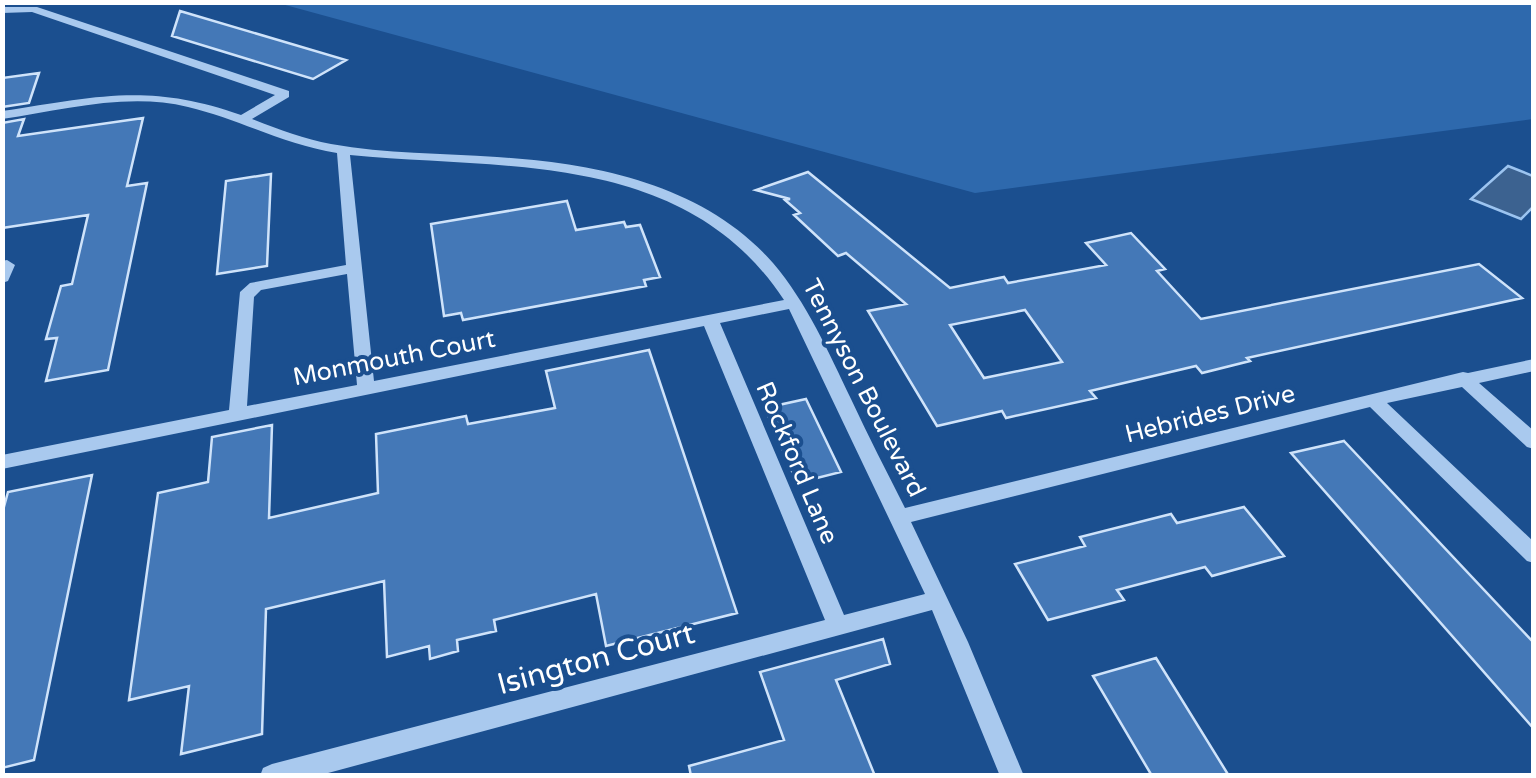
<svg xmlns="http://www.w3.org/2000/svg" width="1536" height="778" font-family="'Varela Round',sans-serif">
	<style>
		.green { fill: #2e69ad }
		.water { fill: #3c6290; stroke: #9cc4f0; stroke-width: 2.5 }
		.building { fill: #4478b7; stroke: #cfe3fa; stroke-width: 2.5; fill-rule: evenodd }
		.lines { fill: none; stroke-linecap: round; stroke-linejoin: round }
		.minor { fill: #a9c9ee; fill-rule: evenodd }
		.labels { text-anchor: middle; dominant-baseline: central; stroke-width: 8; stroke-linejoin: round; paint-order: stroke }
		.street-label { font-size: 25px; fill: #fff; stroke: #1b4f8f }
		.near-street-label { font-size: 30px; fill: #fff; stroke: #1b4f8f }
	</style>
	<rect width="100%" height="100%" fill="#1b4f8f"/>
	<!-- green -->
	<path class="green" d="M 278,3 L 1533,3 L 1533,119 L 975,193 Z"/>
	<!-- water -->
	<path class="water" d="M 1508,166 L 1533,176 L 1533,207 L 1521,219 L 1471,199 Z"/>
	<!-- building -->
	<path class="building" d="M 180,11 L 346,60 L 313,79 L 172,36 Z
		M 39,73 L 29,103 L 2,107 L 2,78 Z
		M 143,118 L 127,186 L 147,183 L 108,370 L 46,381 L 57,338 L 46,339 L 61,286 L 72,284 L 88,215 L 2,228 L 2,123 L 24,119 L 18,136 Z
		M 808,172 L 950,288 L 1004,277 L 1008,283 L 1106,265 L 1086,243 L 1131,233 L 1165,269 L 1157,271 L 1201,319 L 1479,264 L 1522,298 L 1247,358 L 1250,361 L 1202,373 L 1196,366 L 1090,391 L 1096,398 L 1006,418 L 1002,411 L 937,426 L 868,311 L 906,304 L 846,253 L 838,256 L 794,215 L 800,213 L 785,200 L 790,199 L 756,190 ZM 1025,310 L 1062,362 L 984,378 L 950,325 Z
		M 271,174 L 267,266 L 217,274 L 226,181 Z
		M 567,201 L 576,230 L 624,222 L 626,227 L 640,225 L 660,277 L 644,280 L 646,286 L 463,320 L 461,313 L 444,316 L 431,224 Z
		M 649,350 L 737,613 L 606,646 L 596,594 L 494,620 L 496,631 L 457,640 L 458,651 L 430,659 L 429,646 L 387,657 L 384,581 L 266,609 L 262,734 L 181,754 L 189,686 L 129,700 L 158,493 L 208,482 L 212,437 L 272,425 L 269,518 L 378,493 L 376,434 L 466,416 L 468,424 L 555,408 L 546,371 Z
		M 806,399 L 841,472 L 797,483 L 765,408 Z
		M 1344,441 L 1534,643 L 1534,729 L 1291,453 Z
		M 92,475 L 34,760 L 2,768 L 2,514 L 8,492 Z
		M 1244,507 L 1284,556 L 1212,576 L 1205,567 L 1117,590 L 1124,600 L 1048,620 L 1015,564 L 1085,546 L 1080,537 L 1171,514 L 1177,523 Z
		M 883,639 L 890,664 L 836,680 L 875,776 L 691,776 L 689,766 L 784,740 L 760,672 Z
		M 1156,658 L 1229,776 L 1152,776 L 1093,676 Z"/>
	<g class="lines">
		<!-- minor -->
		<path class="minor" d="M 2,7 L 37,7 L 289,91 L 289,97 L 252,119 C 278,129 304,139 331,144 C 386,154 442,153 497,157 C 596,163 705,185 773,263 C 807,303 828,351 851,399 C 868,436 887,472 905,508 L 1463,372 L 1468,373 L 1534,359 L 1534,371 L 1479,383 L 1534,431 L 1534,449 L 1527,447 L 1462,387 L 1387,403 L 1534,542 L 1534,563 L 1527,561 L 1370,407 L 911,522 L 968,642 L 1024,776 L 1000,776 L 932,610 L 317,776 L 260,776 L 263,768 L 272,764 L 825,620 L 704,326 L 2,469 L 2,455 L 229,410 L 240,292 L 250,283 L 346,265 L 337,153 C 284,145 239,119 188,107 C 128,92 63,110 2,119 L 2,111 C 95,97 149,82 241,115 L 275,95 L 32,12 L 2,13 ZM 350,155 C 506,170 685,150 784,300 L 374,381 ZM 347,274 L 357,385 L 247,406 L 254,297 L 261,290 ZM 789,309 L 925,594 L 844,615 L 720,323 Z
			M 7,260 L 15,265 L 8,281 L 2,283 L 2,261 Z"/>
	</g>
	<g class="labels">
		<!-- street labels -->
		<g class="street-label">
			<text transform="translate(394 358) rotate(-11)">Monmouth Court</text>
			<text transform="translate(864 388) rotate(63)">Tennyson Boulevard</text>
			<text transform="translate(1210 414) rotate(-14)">Hebrides Drive</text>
			<text transform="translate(797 463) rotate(67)">Rockford Lane</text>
		</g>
		<!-- near-street labels -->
		<g class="near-street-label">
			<text transform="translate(596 659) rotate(-15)">Isington Court</text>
		</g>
	</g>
	<!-- border -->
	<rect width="1536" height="778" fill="none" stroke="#ffffff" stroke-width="10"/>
</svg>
